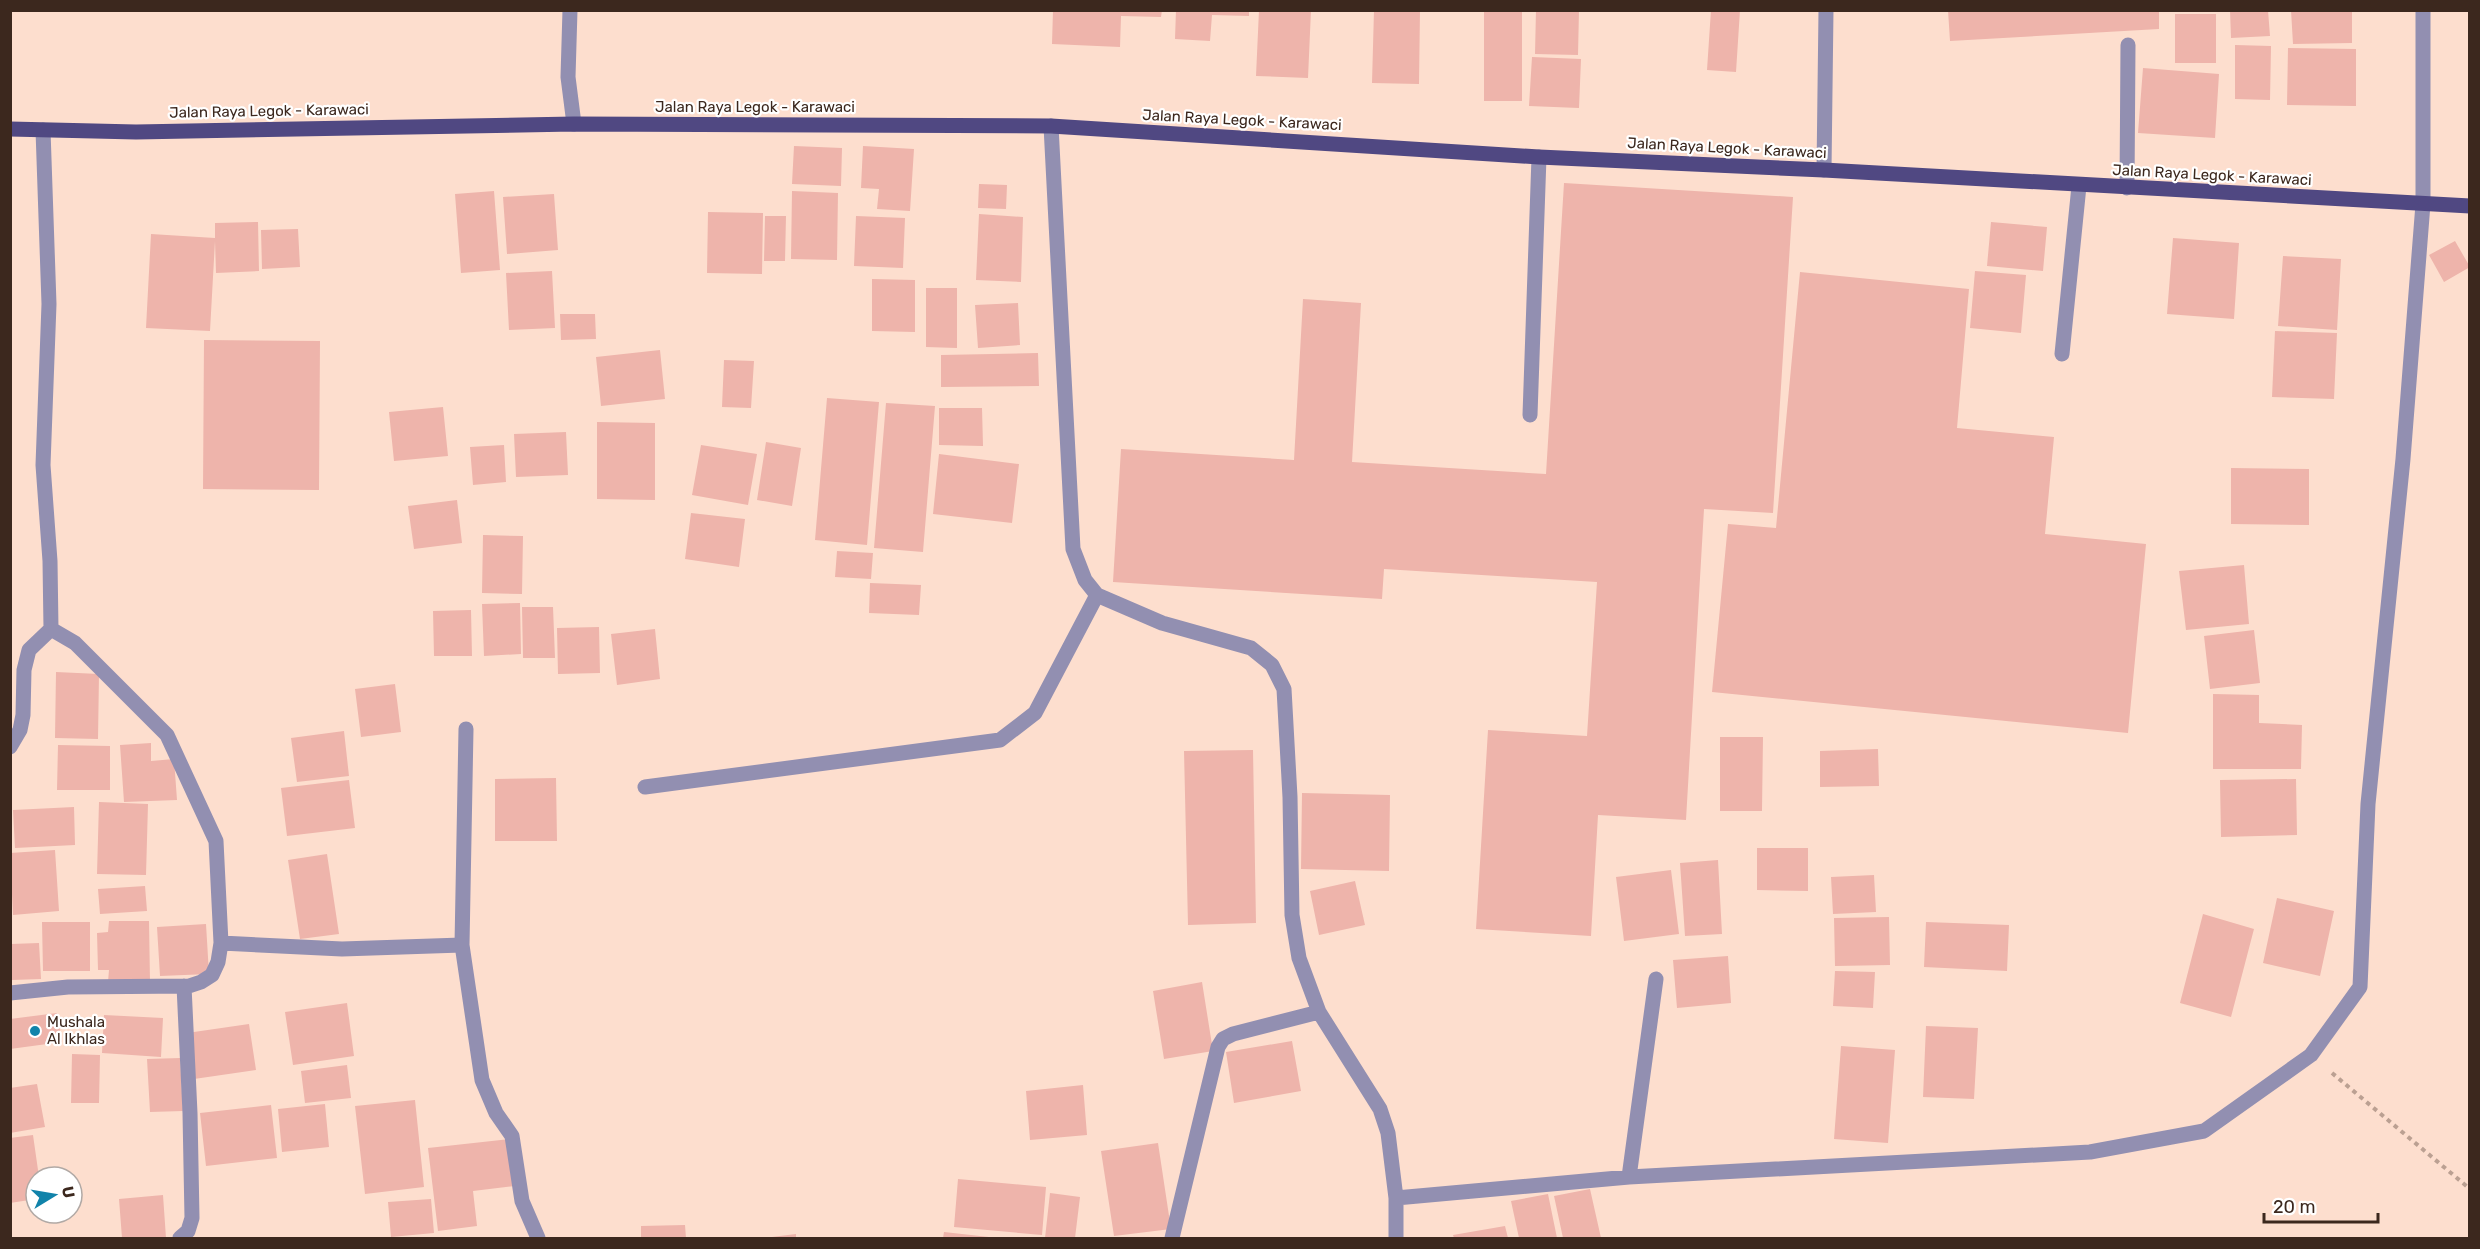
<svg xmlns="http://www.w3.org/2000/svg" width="2480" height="1249" font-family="Rubik,sans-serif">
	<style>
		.building { fill: #eeb4ab }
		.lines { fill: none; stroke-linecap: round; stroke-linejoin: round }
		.path { stroke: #bba092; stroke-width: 4; stroke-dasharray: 4.5 4.5; stroke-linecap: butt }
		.minor { stroke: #928fb1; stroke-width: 15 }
		.major { stroke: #504882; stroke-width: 15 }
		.poi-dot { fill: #1183aa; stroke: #fff; stroke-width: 2 }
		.labels { text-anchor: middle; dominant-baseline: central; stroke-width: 4.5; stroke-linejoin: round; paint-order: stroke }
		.street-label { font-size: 15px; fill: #3c281e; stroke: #fff }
		.poi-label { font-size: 15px; fill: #3c281e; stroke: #fff; text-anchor: start }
	</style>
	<rect width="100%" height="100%" fill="#fddece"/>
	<!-- building -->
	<path class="building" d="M 1053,10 L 1162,10 L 1161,17 L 1121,16 L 1120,47 L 1052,44 Z
		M 1176,10 L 1249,10 L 1249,16 L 1212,15 L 1210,41 L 1175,39 Z
		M 1259,10 L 1311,10 L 1308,78 L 1256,76 Z
		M 1374,10 L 1420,10 L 1419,84 L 1372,83 Z
		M 1484,10 L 1522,10 L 1522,101 L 1484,101 Z
		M 1536,10 L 1579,10 L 1578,55 L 1535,54 Z
		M 1711,10 L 1740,10 L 1736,72 L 1707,70 Z
		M 1948,10 L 2159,10 L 2159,29 L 1950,41 Z
		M 2230,10 L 2268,10 L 2270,36 L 2231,38 Z
		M 2291,10 L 2352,10 L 2352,43 L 2293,44 Z
		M 2175,14 L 2216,14 L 2216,63 L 2175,63 Z
		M 2235,45 L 2271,46 L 2270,100 L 2235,99 Z
		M 2288,48 L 2356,49 L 2356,106 L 2287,105 Z
		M 1532,57 L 1581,59 L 1579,108 L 1529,106 Z
		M 2143,68 L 2219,74 L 2215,138 L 2138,133 Z
		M 794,146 L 842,148 L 841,186 L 792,184 Z
		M 863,146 L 914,149 L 910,211 L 877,209 L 879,189 L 861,188 Z
		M 1564,183 L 1793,197 L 1773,513 L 1704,509 L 1686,820 L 1598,815 L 1591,936 L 1476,929 L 1488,730 L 1587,736 L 1597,582 L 1384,569 L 1382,599 L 1113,582 L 1121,449 L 1294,460 L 1303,299 L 1361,303 L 1352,462 L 1546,474 Z
		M 979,184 L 1007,185 L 1006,209 L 978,208 Z
		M 494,191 L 500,270 L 461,273 L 455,194 Z
		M 792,191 L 838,193 L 837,260 L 791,259 Z
		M 554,194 L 558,250 L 507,254 L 503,197 Z
		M 708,212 L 763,213 L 762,274 L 707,273 Z
		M 979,214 L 1023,217 L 1021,282 L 976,280 Z
		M 765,216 L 786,216 L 785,261 L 764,261 Z
		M 856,216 L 905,218 L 903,268 L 854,266 Z
		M 258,222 L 259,271 L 216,273 L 215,241 L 210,331 L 146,328 L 151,234 L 215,238 L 215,223 Z
		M 1991,222 L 2047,227 L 2043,271 L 1987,266 Z
		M 298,229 L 300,267 L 262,269 L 261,230 Z
		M 2173,238 L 2239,243 L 2234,319 L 2167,314 Z
		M 2455,241 L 2470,267 L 2444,282 L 2429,255 Z
		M 2283,256 L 2341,259 L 2337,330 L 2278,326 Z
		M 552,271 L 555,328 L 509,330 L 506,273 Z
		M 1975,271 L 2026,275 L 2021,333 L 1970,328 Z
		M 1800,272 L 1969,289 L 1957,428 L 2054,437 L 2045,534 L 2146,544 L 2128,733 L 1712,692 L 1728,524 L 1776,528 Z
		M 872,279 L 915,280 L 915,332 L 872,331 Z
		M 926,288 L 957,288 L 957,348 L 926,347 Z
		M 1018,303 L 1020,345 L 978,348 L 975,305 Z
		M 560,314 L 595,314 L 596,339 L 561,340 Z
		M 2275,331 L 2337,333 L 2334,399 L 2272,397 Z
		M 204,340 L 320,341 L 319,490 L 203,489 Z
		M 660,350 L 665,399 L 601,406 L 596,357 Z
		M 1038,353 L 1039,386 L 941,387 L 941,355 Z
		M 724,360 L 754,361 L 751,408 L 722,407 Z
		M 827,398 L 879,402 L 867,545 L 815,540 Z
		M 886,403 L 935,406 L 923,552 L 874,548 Z
		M 443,407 L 448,456 L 394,461 L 389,412 Z
		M 939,408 L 982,408 L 983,446 L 939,445 Z
		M 597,422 L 655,423 L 655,500 L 597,499 Z
		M 566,432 L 568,475 L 516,477 L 514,434 Z
		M 766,442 L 801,448 L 792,506 L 757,500 Z
		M 504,445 L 506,482 L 473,485 L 470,447 Z
		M 701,445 L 757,454 L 748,505 L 692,495 Z
		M 939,454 L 1019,464 L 1012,523 L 933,514 Z
		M 2231,468 L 2309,469 L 2309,525 L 2231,524 Z
		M 457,500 L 462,543 L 414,549 L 408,506 Z
		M 691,513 L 745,519 L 739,567 L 685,559 Z
		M 483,535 L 523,536 L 522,594 L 482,593 Z
		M 837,551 L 873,553 L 871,579 L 835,577 Z
		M 2244,565 L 2249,624 L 2186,630 L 2179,571 Z
		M 870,583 L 921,585 L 919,615 L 869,613 Z
		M 520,603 L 521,654 L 484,656 L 482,604 Z
		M 522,607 L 553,607 L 555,658 L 523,658 Z
		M 471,610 L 472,656 L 434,656 L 433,611 Z
		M 599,627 L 600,673 L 558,674 L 557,628 Z
		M 655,629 L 660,679 L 617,685 L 611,634 Z
		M 2254,630 L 2260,683 L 2210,689 L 2204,636 Z
		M 56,672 L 99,674 L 98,739 L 55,738 Z
		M 395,684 L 401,732 L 361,737 L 355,689 Z
		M 2213,694 L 2259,695 L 2259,723 L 2302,725 L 2301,769 L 2213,769 Z
		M 344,731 L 349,776 L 297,782 L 291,738 Z
		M 1720,737 L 1763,737 L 1762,811 L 1720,811 Z
		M 151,743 L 151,761 L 174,759 L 177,800 L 124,802 L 120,745 Z
		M 58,745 L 110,746 L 110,790 L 57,790 Z
		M 1878,749 L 1879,786 L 1820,787 L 1820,751 Z
		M 1253,750 L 1256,923 L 1188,925 L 1184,751 Z
		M 556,778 L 557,841 L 495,841 L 495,779 Z
		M 2296,779 L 2297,835 L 2221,837 L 2220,780 Z
		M 349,780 L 355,828 L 287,836 L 281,788 Z
		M 1302,793 L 1390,795 L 1389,871 L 1301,869 Z
		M 99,802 L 148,804 L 146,875 L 97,874 Z
		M 74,807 L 75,845 L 15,848 L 13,810 Z
		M 1757,848 L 1808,848 L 1808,891 L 1757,890 Z
		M 55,850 L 59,911 L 13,915 L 10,853 Z
		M 327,854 L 339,934 L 300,939 L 288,860 Z
		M 1718,860 L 1722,934 L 1685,936 L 1680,863 Z
		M 1671,870 L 1679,934 L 1624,941 L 1616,877 Z
		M 1874,875 L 1876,912 L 1833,914 L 1831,877 Z
		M 1355,881 L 1365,925 L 1319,935 L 1310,891 Z
		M 145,886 L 147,911 L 100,914 L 98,889 Z
		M 2277,898 L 2334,911 L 2320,976 L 2263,963 Z
		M 2203,914 L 2254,929 L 2231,1017 L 2180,1003 Z
		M 1889,917 L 1890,965 L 1835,966 L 1834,918 Z
		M 109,921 L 149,921 L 150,982 L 108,982 L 109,970 L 98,970 L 97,933 L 108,932 Z
		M 42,922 L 90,922 L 90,971 L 43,971 Z
		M 1926,922 L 2009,925 L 2007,971 L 1924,967 Z
		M 206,924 L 209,974 L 160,976 L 157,927 Z
		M 39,943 L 41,979 L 12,980 L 11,944 Z
		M 1728,956 L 1731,1003 L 1677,1008 L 1673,960 Z
		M 1835,971 L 1875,972 L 1873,1008 L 1833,1006 Z
		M 1202,982 L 1213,1051 L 1164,1059 L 1153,991 Z
		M 347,1003 L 354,1056 L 293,1065 L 285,1012 Z
		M 57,1013 L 62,1042 L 10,1049 L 10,1019 Z
		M 104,1015 L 163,1018 L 161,1057 L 102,1053 Z
		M 249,1024 L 256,1070 L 194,1079 L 187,1033 Z
		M 1926,1026 L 1978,1028 L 1974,1099 L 1923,1097 Z
		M 1292,1041 L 1301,1091 L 1234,1103 L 1226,1052 Z
		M 1841,1046 L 1895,1050 L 1888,1143 L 1834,1139 Z
		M 72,1054 L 100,1055 L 99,1103 L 71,1103 Z
		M 180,1058 L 183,1111 L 150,1112 L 147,1059 Z
		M 347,1065 L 351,1098 L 305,1103 L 301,1071 Z
		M 37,1084 L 45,1127 L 10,1133 L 10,1088 Z
		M 1083,1085 L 1087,1135 L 1030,1140 L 1026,1091 Z
		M 415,1100 L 424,1187 L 365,1194 L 355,1106 Z
		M 325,1104 L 329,1147 L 282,1152 L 278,1109 Z
		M 271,1105 L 277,1158 L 206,1166 L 200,1113 Z
		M 33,1135 L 39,1177 L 36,1177 L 36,1199 L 10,1203 L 10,1138 Z
		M 510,1139 L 515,1186 L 473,1191 L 477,1226 L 438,1231 L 428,1148 Z
		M 1158,1143 L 1171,1229 L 1114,1236 L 1101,1151 Z
		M 958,1179 L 1046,1187 L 1042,1235 L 954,1227 Z
		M 1590,1189 L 1601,1238 L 1563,1238 L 1554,1196 Z
		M 1050,1193 L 1080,1197 L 1075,1238 L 1045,1238 Z
		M 1548,1194 L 1557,1238 L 1519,1238 L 1511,1201 Z
		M 163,1195 L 166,1238 L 122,1238 L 119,1199 Z
		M 431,1199 L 434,1233 L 391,1237 L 388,1202 Z
		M 685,1225 L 686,1238 L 641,1238 L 641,1226 Z
		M 1505,1226 L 1508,1238 L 1454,1238 L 1453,1235 Z
		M 944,1232 L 989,1237 L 988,1238 L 943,1238 Z
		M 796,1234 L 796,1238 L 773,1238 L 772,1237 Z"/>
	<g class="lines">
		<!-- path -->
		<path class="path" d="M 2332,1073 L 2470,1189"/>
		<!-- minor -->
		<path class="minor" d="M 570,10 L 568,77 L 574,124
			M 1051,126 L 1073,549 L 1085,580 L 1097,595 L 1162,623 L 1251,648 L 1272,665 L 1284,689 L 1290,797 L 1292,915 L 1299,958 L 1319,1012 L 1380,1109 L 1388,1133 L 1396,1198 L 1396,1238
			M 1824,170 L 1826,10
			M 2127,188 L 2128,45
			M 2062,354 L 2079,186
			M 1530,415 L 1539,157
			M 10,747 L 20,730 L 23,715 L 24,670 L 29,650 L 51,629
			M 645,787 L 1000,740 L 1035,713 L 1097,595
			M 221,943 L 342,949 L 462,945 L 482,1080 L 496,1113 L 512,1136 L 522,1201 L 538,1238
			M 462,945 L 466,729
			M 10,993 L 68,987 L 189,986 L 201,982 L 212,975 L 218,962 L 221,943 L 216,841 L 167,735 L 75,643 L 51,629 L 50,561 L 43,465 L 49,304 L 43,130
			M 1629,1177 L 1656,979
			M 1396,1198 L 1629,1177 L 2090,1152 L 2204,1131 L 2311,1055 L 2360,987 L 2368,804 L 2403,459 L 2423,204 L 2423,10
			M 180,1238 L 188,1231 L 192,1218 L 190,1113 L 184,986
			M 1172,1238 L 1218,1047 L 1223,1039 L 1233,1034 L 1319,1012"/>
		<!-- major -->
		<path class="major" d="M 10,129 L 136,132 L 574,124 L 1051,126 L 1539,157 L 1824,170 L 2470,206"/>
	</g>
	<!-- markers -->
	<circle class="poi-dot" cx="35" cy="1031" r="6"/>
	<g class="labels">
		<!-- street labels -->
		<g class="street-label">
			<text x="755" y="107">Jalan Raya Legok - Karawaci</text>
			<text transform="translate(269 111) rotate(-1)">Jalan Raya Legok - Karawaci</text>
			<text transform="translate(1242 120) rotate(3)">Jalan Raya Legok - Karawaci</text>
			<text transform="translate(1727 148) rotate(3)">Jalan Raya Legok - Karawaci</text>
			<text transform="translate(2212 175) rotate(3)">Jalan Raya Legok - Karawaci</text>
		</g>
		<!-- poi labels -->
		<g class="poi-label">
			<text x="47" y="1022">Mushala<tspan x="47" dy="17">Al Ikhlas</tspan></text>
		</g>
	</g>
	<!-- border -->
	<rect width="2480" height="1249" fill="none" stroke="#3c281e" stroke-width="24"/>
	<!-- north arrow -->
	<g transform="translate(54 1195) rotate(79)"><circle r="28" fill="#ffffff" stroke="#b1a9a5" stroke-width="1.5"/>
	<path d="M0-4.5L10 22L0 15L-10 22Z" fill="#1183aa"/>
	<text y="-9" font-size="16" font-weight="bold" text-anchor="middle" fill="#3c281e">U</text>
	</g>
	<!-- scale -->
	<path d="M2264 1213v9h114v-9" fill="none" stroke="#3c281e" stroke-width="3"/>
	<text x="2273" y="1213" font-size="18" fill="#3c281e" stroke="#ffffff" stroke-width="4.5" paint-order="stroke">20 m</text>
</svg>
